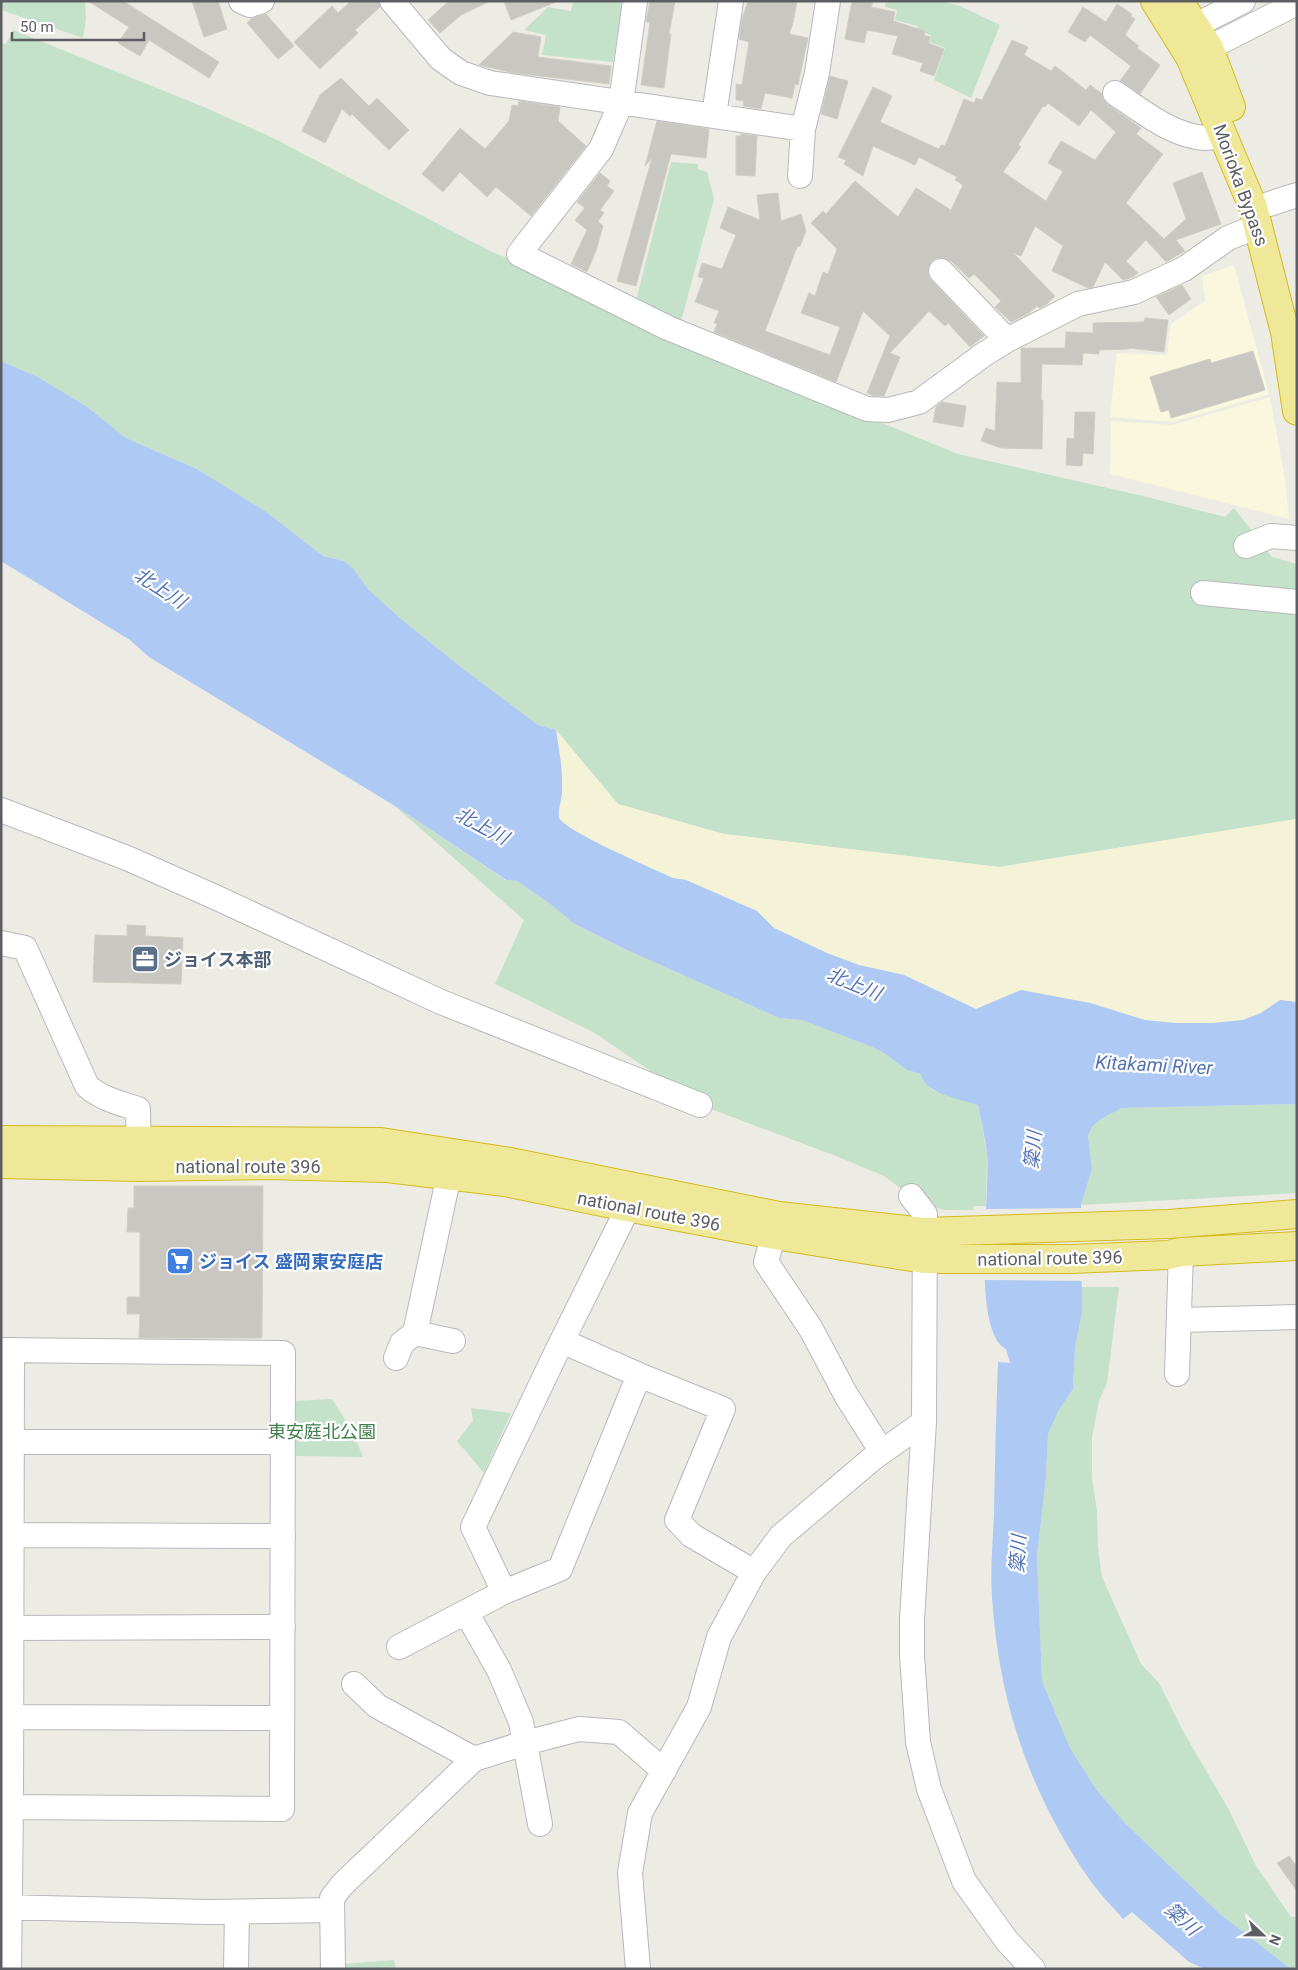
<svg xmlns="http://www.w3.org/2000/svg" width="1298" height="1970" font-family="Roboto,'Noto Sans JP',sans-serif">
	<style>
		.commercial { fill: #f9f7dd }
		.green { fill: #c4e1c9 }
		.sand { fill: #f5f3d7 }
		.water { fill: #adc9f4 }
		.pier { fill: #edece4 }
		.building { fill: #c8c7c1; stroke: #d1cfc4; fill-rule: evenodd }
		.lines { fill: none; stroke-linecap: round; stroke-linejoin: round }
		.minor-casing { stroke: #b7b8bd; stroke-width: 26 }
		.highway-casing { stroke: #d4ba1d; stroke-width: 30 }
		.minor { stroke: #fff; stroke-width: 24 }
		.highway { stroke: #efe899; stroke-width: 28 }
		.labels { text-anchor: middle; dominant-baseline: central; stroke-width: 4.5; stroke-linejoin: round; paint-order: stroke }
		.street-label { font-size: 18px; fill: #5c5e63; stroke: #fff }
		.service-label { font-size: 18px; font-weight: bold; fill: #4e5e75; stroke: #fff; text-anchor: start }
		.shop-label { font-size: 18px; font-weight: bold; fill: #366cbe; stroke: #fff; text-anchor: start }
		.park-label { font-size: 18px; fill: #407e4d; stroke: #fff }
		.water-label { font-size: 19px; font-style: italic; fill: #5372b4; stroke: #fff }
	</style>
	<rect width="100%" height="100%" fill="#edece4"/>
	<!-- commercial -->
	<path class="commercial" d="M 1234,265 L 1269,394 L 1172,422 L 1110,417 L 1117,353 L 1167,355 L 1171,324 L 1205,301 L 1202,276 Z
		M 1270,397 L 1285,479 L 1289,519 L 1110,474 L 1111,421 L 1172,425 Z"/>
	<!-- green -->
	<path class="green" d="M 1,1 L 85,1 L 86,19 L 83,38 L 1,10 Z
		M 573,1 L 623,1 L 613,62 L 542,55 L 546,35 L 524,30 L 548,7 L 571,11 Z
		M 886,1 L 940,1 L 960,6 L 1000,25 L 971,98 L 934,80 L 945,48 L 929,42 L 931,35 L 917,31 L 918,26 L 895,20 L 897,10 L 885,7 Z
		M 13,30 L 204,107 L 271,137 L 492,252 L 529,267 L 662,333 L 958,454 L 1143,496 L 1225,517 L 1234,508 L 1272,557 L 1297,564 L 1297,819 L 999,867 L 724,834 L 618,804 L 556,730 L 538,725 L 466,671 L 401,619 L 368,589 L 353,568 L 344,561 L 323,556 L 265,511 L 197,469 L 126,438 L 86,406 L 38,377 L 1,361 L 1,43 L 6,44 Z
		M 671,162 L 698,164 L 698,169 L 707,172 L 714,199 L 680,325 L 635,305 Z
		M 395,806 L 505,880 L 517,881 L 553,906 L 573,923 L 627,950 L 779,1018 L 802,1020 L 872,1047 L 884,1053 L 907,1070 L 921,1074 L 932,1090 L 978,1105 L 987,1154 L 986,1206 L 973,1206 L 974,1210 L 945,1210 L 929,1206 L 911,1196 L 884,1176 L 836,1156 L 700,1105 L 595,1033 L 495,984 L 524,920 Z
		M 1297,1104 L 1297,1193 L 1081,1205 L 1092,1169 L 1088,1136 L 1092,1127 L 1101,1119 L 1122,1108 Z
		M 1081,1287 L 1119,1287 L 1107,1383 L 1099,1401 L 1092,1437 L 1092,1477 L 1097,1511 L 1098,1548 L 1102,1577 L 1141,1664 L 1159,1683 L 1183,1731 L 1229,1810 L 1256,1866 L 1291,1917 L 1297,1917 L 1297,1969 L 1291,1969 L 1220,1914 L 1124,1822 L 1096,1789 L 1070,1748 L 1042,1681 L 1037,1556 L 1046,1478 L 1048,1434 L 1059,1410 L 1073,1389 L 1075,1347 L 1082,1313 Z
		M 332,1399 L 351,1429 L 363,1457 L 296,1456 L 294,1401 Z
		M 471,1408 L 511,1413 L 484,1473 L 457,1441 L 473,1421 Z
		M 394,1960 L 396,1969 L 343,1969 L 343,1964 Z"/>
	<!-- sand -->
	<path class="sand" d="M 556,730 L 618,804 L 724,834 L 999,867 L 1297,819 L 1297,1002 L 1280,1000 L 1261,1013 L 1243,1020 L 1212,1023 L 1175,1023 L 1145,1020 L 1090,1003 L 1021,990 L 976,1009 L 904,975 L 859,965 L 827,953 L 774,928 L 757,911 L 686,880 L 673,878 C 657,870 561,830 559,817 C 558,809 562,799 562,791 C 563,770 559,750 556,730 Z"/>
	<!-- water -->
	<path class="water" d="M 1,361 L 38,377 L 86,406 L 126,438 L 197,469 L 265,511 L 323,556 L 344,561 L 353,568 L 368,589 L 401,619 L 466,671 L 538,725 L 556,730 C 559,750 563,770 562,791 C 562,799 558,809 559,817 C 561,830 657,870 673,878 L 686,880 L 757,911 L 774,928 L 827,953 L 859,965 L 904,975 L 976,1009 L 1021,990 L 1090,1003 L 1145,1020 L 1175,1023 L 1212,1023 L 1243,1020 L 1261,1013 L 1280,1000 L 1297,1002 L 1297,1104 L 1122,1108 L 1101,1119 L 1092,1127 L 1088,1136 L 1092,1169 L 1081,1205 L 1082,1313 L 1075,1347 L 1073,1389 L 1059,1410 L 1048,1434 L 1046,1478 L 1037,1556 L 1042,1681 L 1070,1748 L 1096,1789 L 1124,1822 L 1220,1914 L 1291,1969 L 1205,1969 L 1189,1962 L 1132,1912 L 1123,1919 C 1112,1906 1099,1893 1089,1879 C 1029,1791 999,1703 992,1597 C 990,1569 993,1541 994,1513 C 995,1463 996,1413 998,1362 L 1010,1363 L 1006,1349 C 970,1330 991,1192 987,1153 C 985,1137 981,1121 978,1105 C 961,1099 924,1094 921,1074 L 907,1070 L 884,1053 L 872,1047 L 802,1020 L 779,1018 L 627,950 L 573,923 L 553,906 L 517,881 L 506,880 L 395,806 L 149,657 L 130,640 L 1,561 Z"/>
	<!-- pier -->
	<path class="pier" d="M 1084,1208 L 1083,1281 L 982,1280 L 984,1209 Z"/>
	<!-- building -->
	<path class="building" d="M 88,1 L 123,1 L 219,62 L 209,78 L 149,40 L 140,56 L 118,43 L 129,27 Z
		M 192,1 L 218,1 L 227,29 L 204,37 Z
		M 351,1 L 379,1 L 380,7 L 355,30 L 358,33 L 320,69 L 294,42 L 332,6 L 338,13 Z
		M 449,1 L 490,1 L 461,15 L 440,33 L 428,20 Z
		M 504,1 L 556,1 L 556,2 L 511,20 Z
		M 650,1 L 675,1 L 669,34 L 671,34 L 664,88 L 641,85 L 650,22 L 646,22 Z
		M 748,1 L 797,1 L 793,23 L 789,34 L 808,38 L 798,85 L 795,84 L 792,98 L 765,93 L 761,109 L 743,106 L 744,101 L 736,100 L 736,84 L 742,85 L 749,42 L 739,39 L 742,19 Z
		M 852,1 L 873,1 L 871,7 L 895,12 L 893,21 L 925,31 L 924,35 L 930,37 L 928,43 L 944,49 L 934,76 L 920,71 L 923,63 L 892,54 L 898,36 L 867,30 L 864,43 L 845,39 Z
		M 1117,4 L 1132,14 L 1131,16 L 1135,19 L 1125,35 L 1139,46 L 1137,48 L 1160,65 L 1140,94 L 1120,81 L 1131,66 L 1090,35 L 1085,42 L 1068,32 L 1083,7 L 1106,22 Z
		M 266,14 L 294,46 L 278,59 L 247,23 L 252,18 Z
		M 513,32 L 541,37 L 538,57 L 611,66 L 609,84 L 514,73 L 479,65 Z
		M 1012,40 L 1028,47 L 1024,55 L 1051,71 L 1055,66 L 1086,90 L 1090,85 L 1101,93 L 1103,99 L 1107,104 L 1141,128 L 1136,134 L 1163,154 L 1126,203 L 1164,239 L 1186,219 L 1173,183 L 1202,172 L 1221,224 L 1176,240 L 1185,251 L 1166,262 L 1146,240 L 1126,261 L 1138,273 L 1133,277 L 1123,280 L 1105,262 L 1093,287 L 1088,288 L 1052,271 L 1063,246 L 1035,226 L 1021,256 L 1013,253 L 1055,296 L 1047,304 L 1039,308 L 1037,306 L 1029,313 L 1011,322 L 995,307 L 1001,301 L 974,274 L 969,278 L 951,261 L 944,258 L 937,258 L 931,261 L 928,268 L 928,274 L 931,280 L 984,336 L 970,347 L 948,323 L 945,326 L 929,311 L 890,353 L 900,357 L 884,396 L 874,396 L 867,393 L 890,336 L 863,311 L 836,382 L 714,332 L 717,324 L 714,323 L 719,311 L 695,302 L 704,278 L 698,277 L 702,263 L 722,269 L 736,235 L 720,228 L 728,207 L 760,220 L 757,195 L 778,193 L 781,221 L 801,214 L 806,231 L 800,246 L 797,247 L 765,331 L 830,355 L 840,327 L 801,313 L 809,293 L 815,296 L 823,272 L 828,274 L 837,249 L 811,223 L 823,211 L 826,214 L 855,181 L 898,217 L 916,188 L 951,210 L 963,185 L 955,180 L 957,177 L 919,157 L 915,165 L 873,146 L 863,176 L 844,164 L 846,160 L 838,157 L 873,87 L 892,96 L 880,122 L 939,149 L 941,145 L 945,146 L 964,99 L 974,103 L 976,98 L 982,100 ZM 1048,103 L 1079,126 L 1091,110 L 1116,132 L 1095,160 L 1061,141 L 1048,163 L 1063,171 L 1046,201 L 1003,172 L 1021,147 L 1018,145 L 1043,106 L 1045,107 Z
		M 830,76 L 848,81 L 837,119 L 821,114 Z
		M 341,78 L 369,106 L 377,98 L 409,130 L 389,150 L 352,114 L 350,116 L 342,109 L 325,143 L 302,131 L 320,95 Z
		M 519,101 L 560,107 L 558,121 L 586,146 L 531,216 L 496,187 L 487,197 L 460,172 L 443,192 L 422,174 L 460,128 L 485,149 L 509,121 L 512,105 L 518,106 Z
		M 657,121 L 709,129 L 706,158 L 671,154 L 636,286 L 617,281 L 652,158 L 645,166 Z
		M 741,134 L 757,136 L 755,176 L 736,175 L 736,136 L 741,136 Z
		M 600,173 L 610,181 L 607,186 L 614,191 L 600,210 L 604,213 L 598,221 L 603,226 L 596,251 L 587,272 L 571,264 L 587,230 L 575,220 L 585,208 L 577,202 Z
		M 1182,285 L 1191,299 L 1169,315 L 1156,297 Z
		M 1145,318 L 1168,320 L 1164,352 L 1129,348 L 1129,349 L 1099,350 L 1099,354 L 1083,353 L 1082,365 L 1042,364 L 1041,400 L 1043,400 L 1042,449 L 1001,448 L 981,441 L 986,428 L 995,431 L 997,382 L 1021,383 L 1021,348 L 1065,348 L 1066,332 L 1093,333 L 1093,323 L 1144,322 Z
		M 1253,351 L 1265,390 L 1171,418 L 1169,410 L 1161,412 L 1150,377 L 1210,359 L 1211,363 Z
		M 942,402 L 966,406 L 963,427 L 933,422 L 936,407 Z
		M 1075,412 L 1095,412 L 1093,454 L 1083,453 L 1082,466 L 1066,465 L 1067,438 L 1074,439 Z
		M 127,925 L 146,926 L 145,936 L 183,938 L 181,984 L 93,982 L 95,935 L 127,936 Z
		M 134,1186 L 263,1186 L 262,1338 L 139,1338 L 140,1314 L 127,1314 L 127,1297 L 140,1297 L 140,1232 L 127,1232 L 128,1208 L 134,1208 Z
		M 1289,1856 L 1297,1867 L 1297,1891 L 1277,1863 Z"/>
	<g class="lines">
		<!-- minor casing -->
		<g class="minor-casing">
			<path id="minor" d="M 241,1 L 250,5 L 262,1
				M 392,1 L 441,59 L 461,73 L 490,83 L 803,129
				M 635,1 L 621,103 L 601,149 L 519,254 L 668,328 L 867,409 L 888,410 L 919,402 L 983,355 L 1007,340 L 1078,304 L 1134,292 L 1162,279 L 1184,269 L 1228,238 L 1258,226
				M 1179,34 L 1243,1
				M 1193,56 L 1297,3
				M 1115,93 C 1142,111 1172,136 1205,138 C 1211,138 1218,137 1224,136
				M 714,115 L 731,1
				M 800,176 L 803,129 L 817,73 L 828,1
				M 1269,204 L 1297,195
				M 941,271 L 1007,340
				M 1246,546 L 1271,536 L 1297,538
				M 1203,593 L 1297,602
				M 1,810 L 127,858 L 215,897 L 441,1002 L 700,1105
				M 1,943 L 25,948 L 87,1086 C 102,1099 119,1103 138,1109 L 139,1158
				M 911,1196 L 925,1214 L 924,1422 L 912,1620 L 912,1655 L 918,1742 L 929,1789 L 964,1881 L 1007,1941 L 1033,1969
				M 778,1218 L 766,1262 L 811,1329 L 846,1395 L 882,1452
				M 1179,1320 L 1297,1317
				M 415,1333 L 453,1341
				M 562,1341 L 639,1375 L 723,1409 L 677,1520 L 691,1535 L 754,1572
				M 1,1350 L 283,1353 L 282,1809 L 11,1807
				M 396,1358 L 402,1343 L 415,1333 L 446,1189 L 458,1158
				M 1177,1374 L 1181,1252
				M 12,1442 L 282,1442
				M 11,1535 L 283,1536
				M 504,1592 L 473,1527 L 557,1351 L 622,1220 L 634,1189
				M 466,1612 L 499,1670 L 521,1722 L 540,1824
				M 10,1628 L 283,1627
				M 399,1647 L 504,1592 L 560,1569 L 639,1375
				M 354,1684 L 377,1706 L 474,1759
				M 10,1717 L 282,1718
				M 1,1907 L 209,1912 L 332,1910
				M 9,1969 L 11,1807 L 12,1350
				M 236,1969 L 237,1912
				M 333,1969 L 332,1898 L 342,1885 L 474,1759 L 525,1743 L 579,1729 L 619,1732 L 664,1771
				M 638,1969 L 630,1873 L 640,1813 L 699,1707 L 719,1637 L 754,1572 L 781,1536 L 872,1459 L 924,1422"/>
		</g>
		<!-- highway casing -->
		<g class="highway-casing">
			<path id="highway" d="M 1155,1 L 1190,57 L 1253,207 L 1285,332 L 1297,411
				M 1179,1 L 1209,48 L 1231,107
				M 1,1140 L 381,1142 L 510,1162 L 779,1216 L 924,1232 L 1168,1224 L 1297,1214
				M 1,1164 L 139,1167 L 266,1165 L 387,1168 L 505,1182 L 627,1207 L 775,1235 L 924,1259 L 1071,1259 L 1168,1255 L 1181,1252 L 1297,1246"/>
		</g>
		<!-- minor -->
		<use href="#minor" class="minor"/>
		<!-- highway -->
		<use href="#highway" class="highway"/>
	</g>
	<!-- icons -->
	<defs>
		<g id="office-square" transform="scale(1.4375)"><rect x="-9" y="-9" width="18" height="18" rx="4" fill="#5c6f8a" stroke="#fff"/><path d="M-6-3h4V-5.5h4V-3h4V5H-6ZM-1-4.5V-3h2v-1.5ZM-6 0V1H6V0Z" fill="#fff"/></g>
		<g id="supermarket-square" transform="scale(1.4375)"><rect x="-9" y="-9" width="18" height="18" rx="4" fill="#3f7fe0" stroke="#fff"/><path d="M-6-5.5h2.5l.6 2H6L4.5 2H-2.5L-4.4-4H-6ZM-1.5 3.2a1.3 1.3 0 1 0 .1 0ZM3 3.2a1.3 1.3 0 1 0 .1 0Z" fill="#fff"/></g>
	</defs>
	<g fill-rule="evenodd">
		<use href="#office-square" x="145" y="959"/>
		<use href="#supermarket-square" x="180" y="1261"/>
	</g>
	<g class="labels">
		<!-- street labels -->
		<g class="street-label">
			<text transform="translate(1241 185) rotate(70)">Morioka Bypass</text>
			<text x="248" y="1166">national route 396</text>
			<text transform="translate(649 1211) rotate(11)">national route 396</text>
			<text transform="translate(1050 1258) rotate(-1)">national route 396</text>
		</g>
		<!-- service labels -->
		<g class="service-label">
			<text x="164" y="959">ジョイス本部</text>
		</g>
		<!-- shop labels -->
		<g class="shop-label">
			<text x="199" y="1261">ジョイス 盛岡東安庭店</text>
		</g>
		<!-- park labels -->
		<g class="park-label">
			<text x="322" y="1431">東安庭北公園</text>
		</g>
		<!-- water labels -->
		<g class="water-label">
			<text transform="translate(160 588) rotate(33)">北上川</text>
			<text transform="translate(482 826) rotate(28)">北上川</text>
			<text transform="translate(854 984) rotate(22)">北上川</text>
			<text transform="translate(1154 1065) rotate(3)">Kitakami River</text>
			<text transform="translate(1033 1150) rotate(-85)">簗川</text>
			<text transform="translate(1018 1554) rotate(-87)">簗川</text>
			<text transform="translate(1182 1919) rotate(42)">簗川</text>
		</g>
	</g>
	<!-- border -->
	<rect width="1298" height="1970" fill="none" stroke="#5c5e63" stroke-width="5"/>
	<!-- north arrow -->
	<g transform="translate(1263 1935) rotate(112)" stroke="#ffffff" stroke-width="4" paint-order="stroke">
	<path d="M0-4L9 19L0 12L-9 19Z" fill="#5c5e63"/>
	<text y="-8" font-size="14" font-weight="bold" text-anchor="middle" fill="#5c5e63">N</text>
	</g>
	<!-- scale -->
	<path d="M12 32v8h132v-8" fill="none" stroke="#5c5e63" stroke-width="2.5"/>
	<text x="20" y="32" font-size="15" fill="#5c5e63" stroke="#ffffff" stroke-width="4" paint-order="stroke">50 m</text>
</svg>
